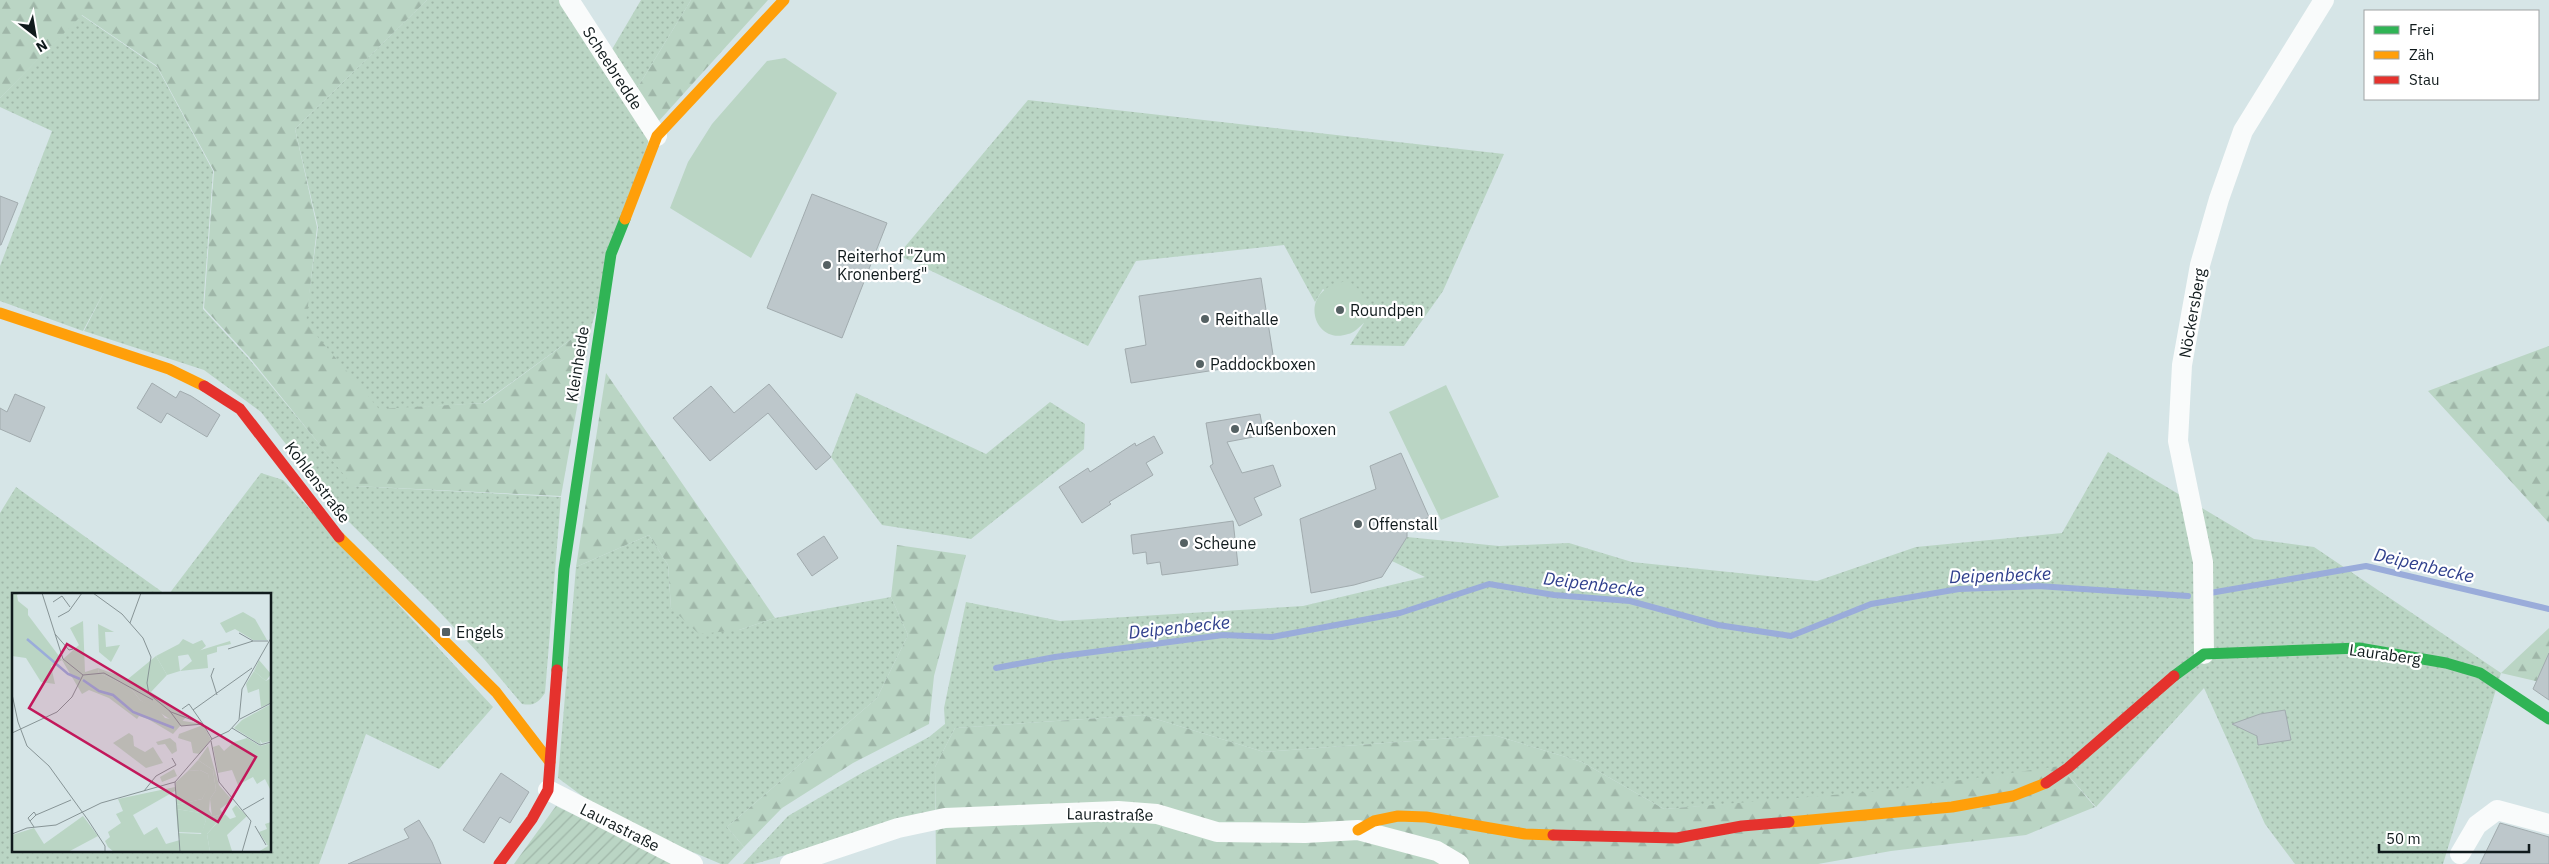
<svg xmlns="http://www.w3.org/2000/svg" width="2549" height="864" font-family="'IBM Plex Sans',sans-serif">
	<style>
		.grass { fill: url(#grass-dots) }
		.forest { fill: url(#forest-firs) }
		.garden { fill: url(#garden-furrows) }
		.pitch { fill: #bad5c4 }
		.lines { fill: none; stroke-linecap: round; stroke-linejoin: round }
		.stream { stroke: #9aacda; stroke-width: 6 }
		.building { fill: #bdc7cb; stroke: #a1abae }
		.street { stroke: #f9fbfb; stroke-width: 20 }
		.fast { stroke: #30b455; stroke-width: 11 }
		.slow { stroke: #ff9f0a; stroke-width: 11 }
		.jam { stroke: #e5322d; stroke-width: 11 }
		.poi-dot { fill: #556163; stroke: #fff; stroke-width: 2 }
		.labels { text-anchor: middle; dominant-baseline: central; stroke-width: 4.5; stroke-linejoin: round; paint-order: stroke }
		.street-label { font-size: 16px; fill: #101a1c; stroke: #fff }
		.poi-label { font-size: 16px; fill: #101a1c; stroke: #fff; text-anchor: start }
		.water-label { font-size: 18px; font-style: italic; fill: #30408d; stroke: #fff }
		.inset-river { fill: none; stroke: #9aacda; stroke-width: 2.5 }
		.inset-road { fill: none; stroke: #879496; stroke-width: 1 }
		.view { fill: #c2185b; fill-opacity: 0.15; stroke: #c2185b; stroke-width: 2.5 }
		.inset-edge { fill: none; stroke: #101a1c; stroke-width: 2.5 }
	</style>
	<defs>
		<pattern id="grass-dots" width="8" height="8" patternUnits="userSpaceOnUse" patternTransform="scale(1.25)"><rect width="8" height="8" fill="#bad5c4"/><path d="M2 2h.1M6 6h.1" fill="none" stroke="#9fb6a8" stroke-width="1.8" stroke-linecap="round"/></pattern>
		<pattern id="forest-firs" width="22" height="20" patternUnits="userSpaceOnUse" patternTransform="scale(1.25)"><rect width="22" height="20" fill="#bad5c4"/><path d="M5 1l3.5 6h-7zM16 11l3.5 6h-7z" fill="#9fb6a8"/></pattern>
		<pattern id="garden-furrows" width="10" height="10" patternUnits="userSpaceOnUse" patternTransform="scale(1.25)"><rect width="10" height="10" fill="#bad5c4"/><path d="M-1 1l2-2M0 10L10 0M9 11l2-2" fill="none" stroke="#9fb6a8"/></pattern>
	</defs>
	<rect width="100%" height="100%" fill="#d6e5e7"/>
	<!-- grass -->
	<path class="grass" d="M 427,0 L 565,0 L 650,136 L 592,324 L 483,403 L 377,410 L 305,323 L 318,227 L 295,129 Z
		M 641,0 L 691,0 L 636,90 L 611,51 Z
		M 81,15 L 157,67 L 213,171 L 203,309 L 249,359 L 354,486 L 561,497 L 545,693 C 538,703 534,706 522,704 L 484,659 L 432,604 L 337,510 L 261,412 L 204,370 L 84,331 L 106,288 L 83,331 L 0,301 L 0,266 L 52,131 L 0,107 L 0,98 Z
		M 1028,100 L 1504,154 L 1443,291 L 1404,346 L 1350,345 L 1364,323 L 1323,289 L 1315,302 L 1284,245 L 1136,261 L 1088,346 L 898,255 Z
		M 856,393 L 986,454 L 1050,402 L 1085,424 L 1084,449 L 971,539 L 882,525 L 831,457 Z
		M 2108,452 L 2254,539 L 2314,547 L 2501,673 L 2443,864 L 2295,864 L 2265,824 L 2204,688 L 2096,807 L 2060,766 L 2031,782 L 1664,809 L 1582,762 L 1494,735 L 1264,752 L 1143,715 L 955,728 L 935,767 L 935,812 L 754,864 L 743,864 L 788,816 L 860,774 L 929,737 L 945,724 L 944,708 L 966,602 L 1060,621 L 1303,606 L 1425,577 L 1392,561 L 1407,537 L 1499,546 L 1569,543 L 1632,562 L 1817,581 L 1916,547 L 2062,533 Z
		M 261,473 L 283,480 L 493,707 L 439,769 L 366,734 L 319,864 L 0,864 L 0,513 L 16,487 L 165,594 L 14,594 L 14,850 L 270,850 L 270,594 L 169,594 Z
		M 649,535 L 668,565 L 671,608 L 739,630 L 775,618 L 891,597 L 908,635 L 877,698 L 727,827 L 744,847 L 728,864 L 721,864 L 650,834 L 597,807 L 558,778 L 576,567 Z"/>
	<!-- forest -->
	<path class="forest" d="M 0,0 L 427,0 L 295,129 L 317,227 L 306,323 L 379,409 L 484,403 L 592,324 L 561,496 L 353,486 L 250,358 L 204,308 L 214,171 L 157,66 L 82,15 L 0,98 Z
		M 691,0 L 768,0 L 658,122 L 636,90 Z
		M 2549,346 L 2549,523 L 2428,391 Z
		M 606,373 L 775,618 L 739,630 L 699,634 L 671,608 L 668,565 L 649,535 L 576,567 Z
		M 897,545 L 966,555 L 934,676 L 929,724 L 853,763 L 782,808 L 744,847 L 727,827 L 877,698 L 908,635 L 891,597 Z
		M 2549,628 L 2549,684 L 2501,673 Z
		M 1143,715 L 1264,752 L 1494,735 L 1582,762 L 1664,809 L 1882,791 L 2060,766 L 2095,807 L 2026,835 L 1891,851 L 1818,864 L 936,864 L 935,767 L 955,728 Z"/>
	<!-- garden -->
	<path class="garden" d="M 556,806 L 676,864 L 514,864 Z"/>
	<!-- pitch -->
	<path class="pitch" d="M 785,58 L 837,93 L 751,258 L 670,208 L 688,162 L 712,124 L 767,61 Z
		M 1349,281 C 1368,296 1368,300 1364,323 C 1359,327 1354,333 1348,334 C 1312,347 1295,286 1349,281 Z
		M 1446,385 L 1499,497 L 1441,520 L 1389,412 Z"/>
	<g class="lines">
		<!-- stream -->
		<path class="stream" d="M 2210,593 L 2366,566 L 2549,609
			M 996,668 L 1055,657 L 1223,635 L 1272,637 L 1400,613 L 1489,584 L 1554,595 L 1630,601 L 1718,625 L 1791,636 L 1871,604 L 1959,589 L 2038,586 L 2188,596"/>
	</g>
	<!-- building -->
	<path class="building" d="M 812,194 L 887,223 L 842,338 L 767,308 Z
		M 0,196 L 18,203 L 1,245 L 0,245 Z
		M 1261,278 L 1274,361 L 1131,383 L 1125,349 L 1146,345 L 1139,296 Z
		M 152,383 L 176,398 L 180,391 L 191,396 L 220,415 L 207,437 L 167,413 L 161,423 L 137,408 Z
		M 769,384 L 831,457 L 816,470 L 768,413 L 710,461 L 673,418 L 711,386 L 734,413 Z
		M 15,394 L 45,407 L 30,442 L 0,429 L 0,408 L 7,412 Z
		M 1260,414 L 1264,435 L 1227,442 L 1242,473 L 1273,465 L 1281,486 L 1254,498 L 1262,515 L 1239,526 L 1210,466 L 1213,464 L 1206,423 Z
		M 1154,436 L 1163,453 L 1146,463 L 1153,475 L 1109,502 L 1111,504 L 1082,523 L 1059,487 L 1088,468 L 1090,472 L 1135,443 L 1136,446 Z
		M 1401,453 L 1429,517 L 1407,528 L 1407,537 L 1382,577 L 1354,585 L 1311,593 L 1300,519 L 1376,489 L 1370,466 Z
		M 1233,521 L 1238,565 L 1162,575 L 1160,562 L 1147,564 L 1146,552 L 1133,554 L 1131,535 Z
		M 824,536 L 838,558 L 812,576 L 797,554 Z
		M 2549,653 L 2549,700 L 2533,689 Z
		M 2285,710 L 2291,740 L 2258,745 L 2257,736 L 2232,724 L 2260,714 Z
		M 501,773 L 529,792 L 510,823 L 500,817 L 484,843 L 463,830 Z
		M 419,820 L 432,842 L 441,864 L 348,864 L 409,838 L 404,829 Z
		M 2500,823 L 2549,837 L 2549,864 L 2480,864 Z"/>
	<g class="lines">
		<!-- street -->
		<path class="street" d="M 569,0 L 657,136
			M 2204,654 L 2203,562 L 2178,441 L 2182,365 L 2200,265 L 2219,199 L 2243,131 L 2324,0
			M 548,790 L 693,864
			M 2460,854 L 2477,825 L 2497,810 L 2549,824
			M 790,864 L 898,828 L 945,818 L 1118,811 L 1157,814 L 1217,832 L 1305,833 L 1358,830 L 1437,851 L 1459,864"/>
		<!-- fast -->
		<path class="fast" d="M 557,670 L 564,569 L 611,254 L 625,219
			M 2174,676 L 2204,654 L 2359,648 L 2446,663 L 2480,673 L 2549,719"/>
		<!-- slow -->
		<path class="slow" d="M 625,219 L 657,136 L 784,0
			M 0,313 L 169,369 L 204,386
			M 339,537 L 496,692 L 550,762
			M 1789,822 L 1952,807 L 2013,796 L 2046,783
			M 1358,830 L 1374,821 L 1398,816 L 1426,817 L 1525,834 L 1553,835"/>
		<!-- jam -->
		<path class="jam" d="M 204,386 L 240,409 L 339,537
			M 2046,783 L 2068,768 L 2174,676
			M 1553,835 L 1677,838 L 1742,826 L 1789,822
			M 499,864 L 532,819 L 548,790 L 557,670"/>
	</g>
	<!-- markers -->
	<g class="poi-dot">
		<circle cx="827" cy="265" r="5"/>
		<circle cx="1340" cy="310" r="5"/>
		<circle cx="1205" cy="319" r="5"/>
		<circle cx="1200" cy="364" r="5"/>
		<circle cx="1235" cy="429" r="5"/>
		<circle cx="1358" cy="524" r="5"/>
		<circle cx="1184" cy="543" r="5"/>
		<rect x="441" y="627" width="10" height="10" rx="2.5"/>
	</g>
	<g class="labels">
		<!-- street labels -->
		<g class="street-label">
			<text transform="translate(613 68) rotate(57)">Scheebredde</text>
			<text transform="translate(2192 313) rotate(-80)">Nöckersberg</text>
			<text transform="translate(577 364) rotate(-81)">Kleinheide</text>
			<text transform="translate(318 482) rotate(53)">Kohlenstraße</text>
			<text transform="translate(2385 654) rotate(8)">Lauraberg</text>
			<text transform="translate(1110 814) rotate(1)">Laurastraße</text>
			<text transform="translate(620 827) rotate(27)">Laurastraße</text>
		</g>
		<!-- poi labels -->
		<g class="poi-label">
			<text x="837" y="256">Reiterhof "Zum<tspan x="837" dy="18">Kronenberg"</tspan></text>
			<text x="1350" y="310">Roundpen</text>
			<text x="1215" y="319">Reithalle</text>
			<text x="1210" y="364">Paddockboxen</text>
			<text x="1245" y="429">Außenboxen</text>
			<text x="1368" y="524">Offenstall</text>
			<text x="1194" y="543">Scheune</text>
			<text x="456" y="632">Engels</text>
		</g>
		<!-- water labels -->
		<g class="water-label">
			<text transform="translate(2424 565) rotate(13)">Deipenbecke</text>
			<text transform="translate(2000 575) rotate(-2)">Deipenbecke</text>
			<text transform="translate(1594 584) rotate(7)">Deipenbecke</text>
			<text transform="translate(1179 627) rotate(-6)">Deipenbecke</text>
		</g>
	</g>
	<!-- overview -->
	<g transform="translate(12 593)">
		<rect width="259" height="259" fill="#d6e5e7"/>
		<path d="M 231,19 L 243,26 L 255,47 L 241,47 L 223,36 L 214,40 L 208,30 ZM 71,28 L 73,79 L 86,75 L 87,80 L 118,94 L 128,107 L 146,116 L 153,125 L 190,131 L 168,133 L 161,141 L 136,126 L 127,123 L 125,126 L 97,105 L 77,97 L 70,101 L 50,67 L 67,52 L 58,35 ZM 86,31 L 102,39 L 93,39 L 94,54 L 108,52 L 99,69 L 87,59 ZM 171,46 L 181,51 L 190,47 L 194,53 L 185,60 L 166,63 L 168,78 L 155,82 L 144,63 L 167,51 ZM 247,67 L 259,81 L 254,88 L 242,78 ZM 259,111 L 259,148 L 250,150 L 248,147 L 249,152 L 222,135 L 230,127 ZM 191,132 L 199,146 L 188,161 L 181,160 L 179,149 L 166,145 L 167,141 ZM 117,140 L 121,143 L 122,153 L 133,159 L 141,154 L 151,170 L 134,175 L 101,150 ZM 158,145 L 164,150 L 165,158 L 160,161 L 153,151 L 146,152 L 144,149 ZM 235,145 L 248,153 L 259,150 L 259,198 L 253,186 L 245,191 L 241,184 L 226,192 L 220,177 L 206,180 L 201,154 L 207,152 L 212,158 L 222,149 ZM 196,153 L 207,192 L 220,207 L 208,216 L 211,221 L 200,224 L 198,206 L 204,197 L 201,177 L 186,167 ZM 188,177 L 196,181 L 198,191 L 190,206 L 164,212 L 164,189 L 176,178 ZM 163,194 L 163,198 L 121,222 L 132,242 L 145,234 L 154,251 L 168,247 L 166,240 L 189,241 L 189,259 L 102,259 L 96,254 L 93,248 L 98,244 L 96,239 L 109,230 L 104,221 L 111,218 L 106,206 ZM 224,212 L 235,223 L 215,242 L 220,258 L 198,259 L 195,241 L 213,221 L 218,226 L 224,224 L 220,216 ZM 71,223 L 86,243 L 56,259 L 0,259 L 0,242 L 22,235 L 32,251 ZM 259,229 L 259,259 L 246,259 L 256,253 L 247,239 L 255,236 L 253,231 Z" fill="#bad5c4"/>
		<path d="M 0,0 L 9,0 L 5,2 L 6,8 L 16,16 L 16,22 L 50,67 L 39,73 L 43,91 L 29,89 L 14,65 L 0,63 ZM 218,48 L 219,51 L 205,54 L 205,59 L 195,62 L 196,75 L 168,78 L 180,68 L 176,61 ZM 144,63 L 155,82 L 139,99 L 175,123 L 167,132 L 128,107 L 118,94 L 87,80 L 86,75 L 116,86 ZM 242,78 L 254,88 L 259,85 L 259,110 L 249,114 L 247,96 L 236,100 L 234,91 ZM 186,167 L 201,177 L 204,197 L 198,206 L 197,217 L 201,224 L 213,220 L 195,241 L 198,259 L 189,259 L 189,241 L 194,227 L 189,220 L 164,216 L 164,212 L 190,206 L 197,191 L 196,181 L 188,177 L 176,178 Z" fill="#bad5c4"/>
		<path d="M 164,216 L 189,220 L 194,227 L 190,240 L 166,239 Z" fill="#bad5c4"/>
		<path d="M 162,176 L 165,183 L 150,189 L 148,184 Z" fill="#bad5c4"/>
		<path class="inset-river" d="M 15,46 L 56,81 L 68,86M 71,87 L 87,98 L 101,102 L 121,119 L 162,135"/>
		<path class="inset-road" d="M 30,0 L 51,66 L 71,82M 81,0 L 110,21 L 131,45 L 139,64 L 135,90 L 137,101 L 159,119 L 191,131 L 200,146M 41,9 L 50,3 L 58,14M 46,24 L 57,18 L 70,0M 118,30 L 129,0M 227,40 L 241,48 L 256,48M 43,41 L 57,57 L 61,56M 216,56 L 241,48M 202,75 L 199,83 L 205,102M 71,82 L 92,80 L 141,107M 0,101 L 6,129 L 15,153 L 37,173 L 76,227 L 93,253 L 93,259M 157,117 L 169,133 L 191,131 L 177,111 L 170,116M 181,117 L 240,75M 228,126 L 259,110M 220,135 L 248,152 L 259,149M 0,140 L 45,119 L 60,104 L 71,82M 199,148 L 207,189 L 239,228 L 230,259M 163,189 L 168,259M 132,198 L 144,183 L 164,172 L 160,165M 231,217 L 252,205M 18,228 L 16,225 L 22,219 L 24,222M 243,233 L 254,252M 22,234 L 18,228 L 24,222 L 59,207M 0,241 L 15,235 L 44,232 L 89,210 L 163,189 L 200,146 L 217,138 L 227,127 L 230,96 L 259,45"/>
		<path class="view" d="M 55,51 L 244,164 L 206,229 L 17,115 Z"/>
		<rect width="259" height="259" class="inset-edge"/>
	</g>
	<!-- legend -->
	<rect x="2364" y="10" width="175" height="90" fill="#ffffff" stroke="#9fa3a4"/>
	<rect x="2374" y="26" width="25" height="8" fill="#30b455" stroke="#9fa3a4"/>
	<text x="2409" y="35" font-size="15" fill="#101a1c">Frei</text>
	<rect x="2374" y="51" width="25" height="8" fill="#ff9f0a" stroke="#9fa3a4"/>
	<text x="2409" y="60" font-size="15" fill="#101a1c">Zäh</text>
	<rect x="2374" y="76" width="25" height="8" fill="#e5322d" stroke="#9fa3a4"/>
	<text x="2409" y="85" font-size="15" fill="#101a1c">Stau</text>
	<!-- north arrow -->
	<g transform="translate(35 35) rotate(149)" stroke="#ffffff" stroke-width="4" paint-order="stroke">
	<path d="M0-4L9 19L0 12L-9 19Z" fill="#101a1c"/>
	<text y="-8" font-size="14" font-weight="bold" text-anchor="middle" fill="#101a1c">N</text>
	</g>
	<!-- scale -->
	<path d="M2379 844v8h150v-8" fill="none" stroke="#101a1c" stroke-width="2.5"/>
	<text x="2386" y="844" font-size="15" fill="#101a1c" stroke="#ffffff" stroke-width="4" paint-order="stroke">50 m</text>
</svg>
